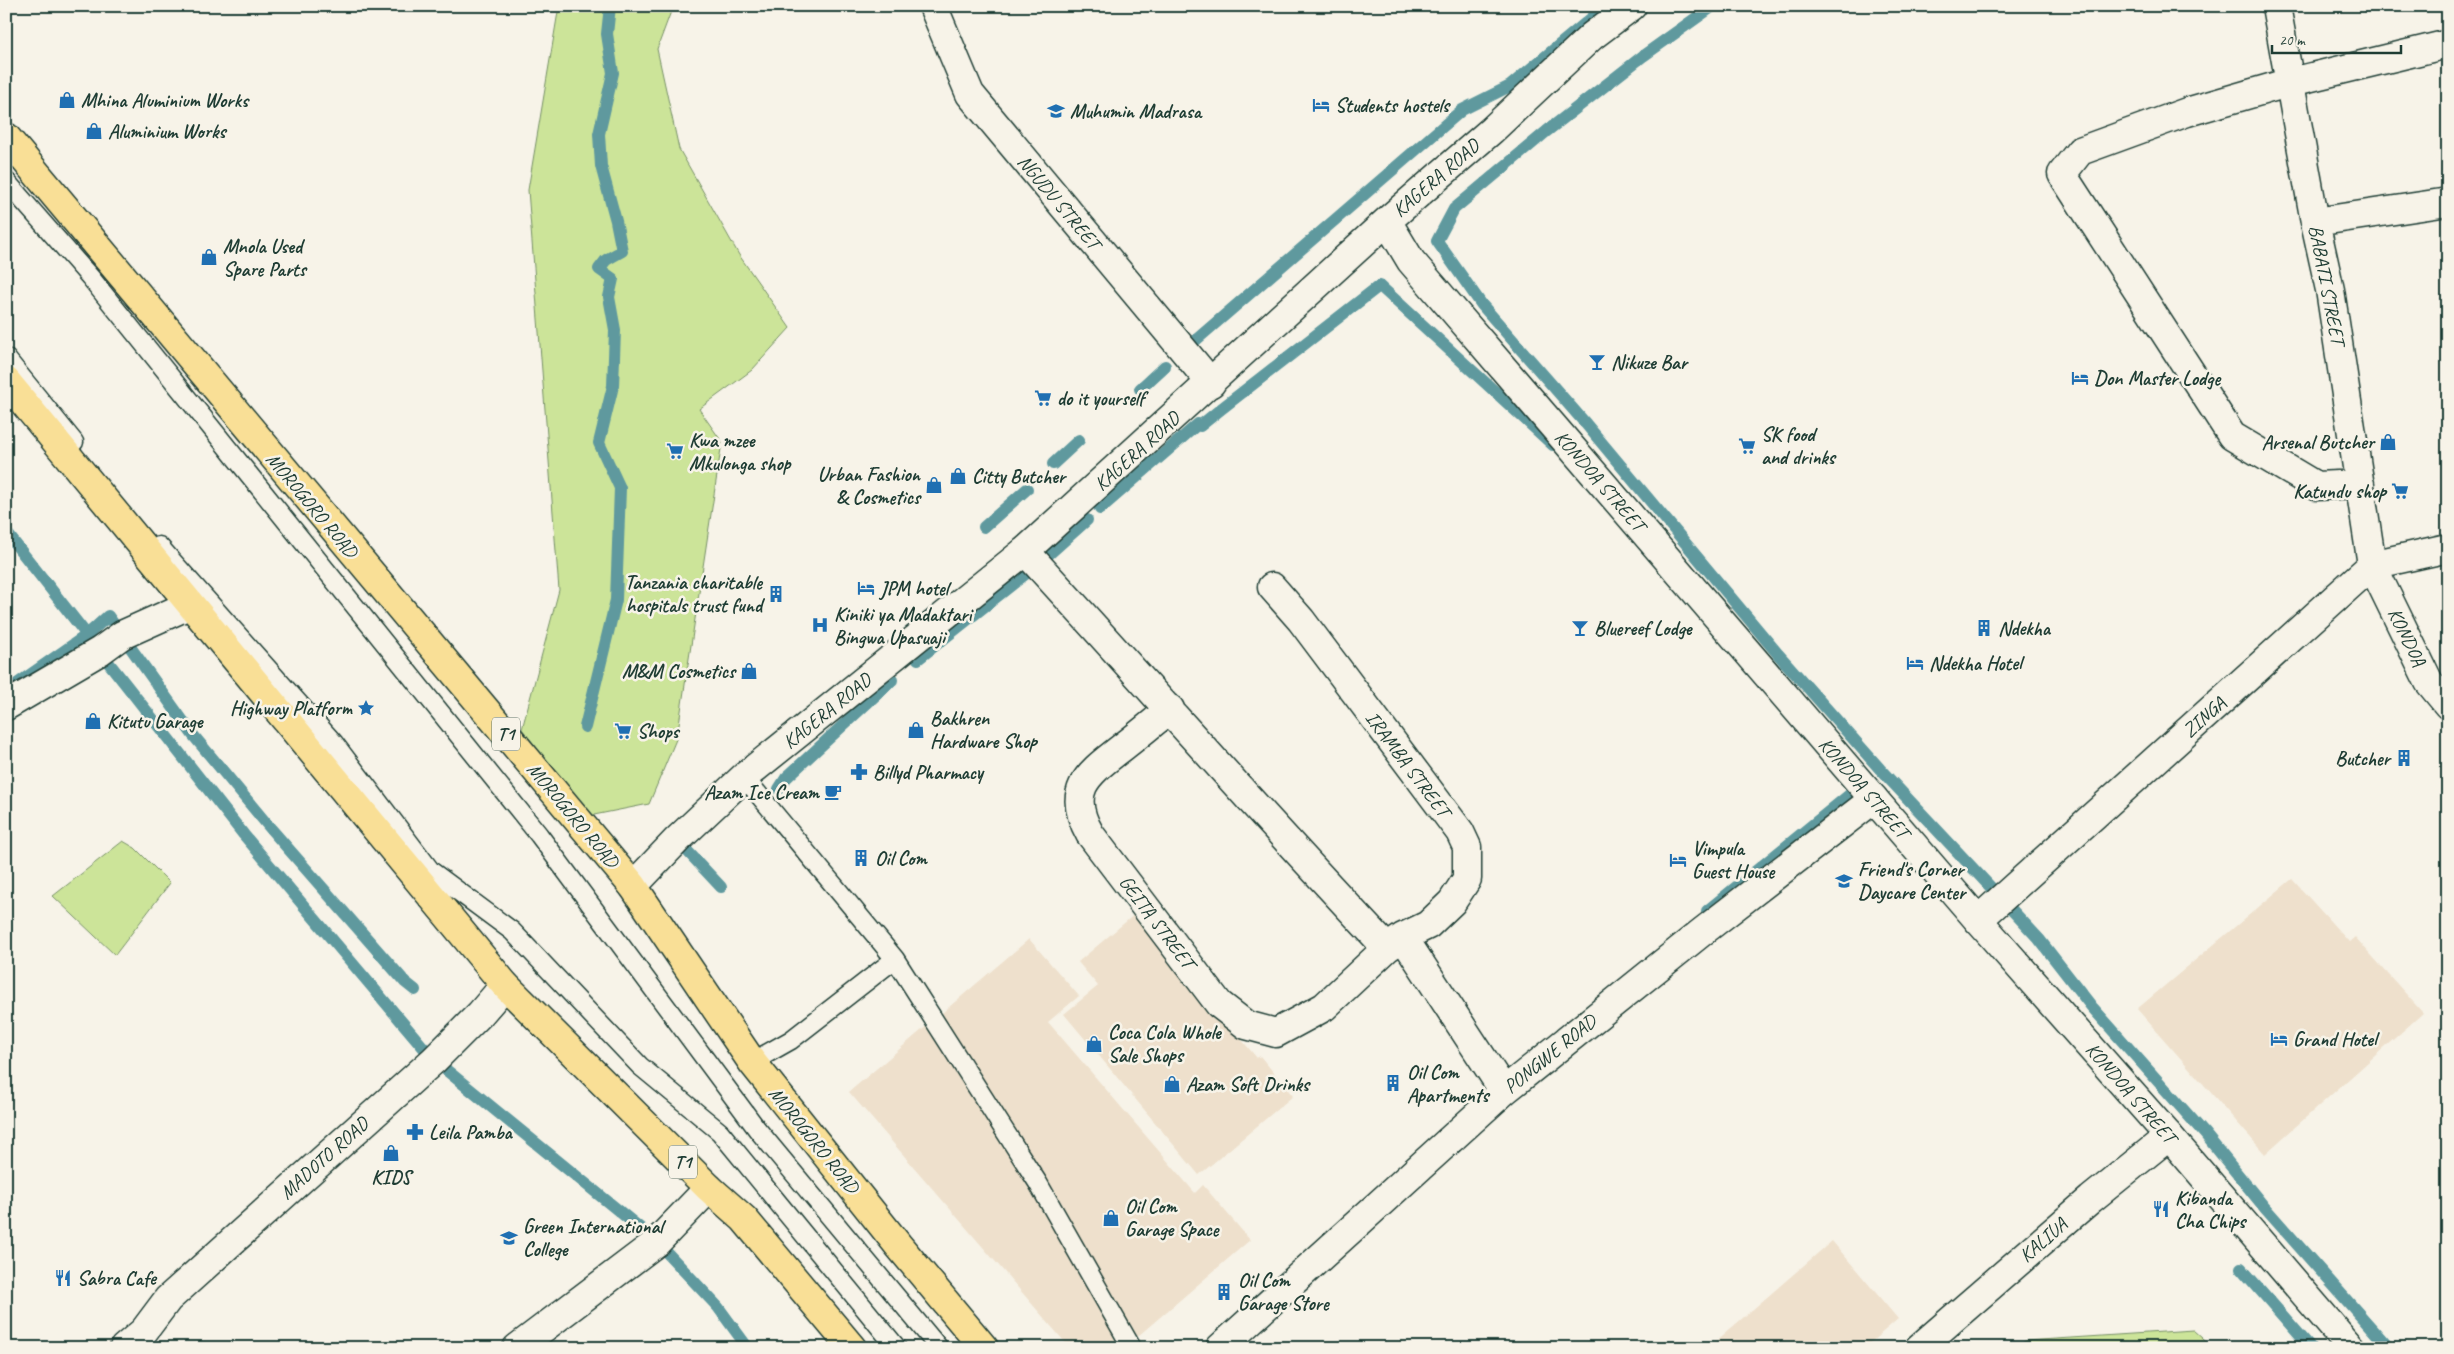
<svg xmlns="http://www.w3.org/2000/svg" width="2454" height="1354" font-family="Caveat,sans-serif">
	<style>
		.built { fill: #eee0cc }
		.green { fill: #cce499; stroke: #769066 }
		.lines { fill: none; stroke-linecap: round; stroke-linejoin: round }
		.stream { stroke: #5e999e; stroke-width: 12 }
		.lane-casing { stroke: #1f3d34; stroke-width: 21 }
		.street-casing { stroke: #1f3d34; stroke-width: 31 }
		.secondary-casing { stroke: #1f3d34; stroke-width: 31 }
		.highway-casing { stroke: #1f3d34; stroke-width: 31 }
		.lane { stroke: #f7f3e8; stroke-width: 18 }
		.street { stroke: #f7f3e8; stroke-width: 28 }
		.secondary { stroke: #f7f3e8; stroke-width: 28 }
		.highway { stroke: #f9df96; stroke-width: 28 }
		.labels { text-anchor: middle; dominant-baseline: central; stroke-width: 5; stroke-linejoin: round; paint-order: stroke }
		.shield { fill: #f7f3e8; stroke: #60746a; stroke-width: 1 }
		.shield-label { font-size: 19px; font-weight: bold; fill: #1f3d34 }
		.poi-label { font-size: 20px; font-weight: bold; fill: #1f3d34; stroke: #f7f3e8; text-anchor: start }
		.street-label { font-size: 20px; fill: #1f3d34; stroke: #f7f3e8 }
	</style>
	<rect width="100%" height="100%" fill="#f7f3e8"/>
	<filter id="ink" filterUnits="userSpaceOnUse"><feTurbulence type="fractalNoise" baseFrequency=".02" numOctaves="2"/><feDisplacementMap in="SourceGraphic" scale="10" xChannelSelector="R" yChannelSelector="G"/><feConvolveMatrix kernelMatrix="1 2 1 2 8 2 1 2 1" color-interpolation-filters="sRGB"/></filter>
	<g filter="url(#ink)">
		<!-- built -->
		<path class="built" d="M 2292,879 L 2349,942 L 2355,937 L 2423,1013 L 2265,1154 L 2137,1009 Z
			M 1135,914 L 1257,1058 L 1260,1056 L 1293,1096 L 1199,1175 L 1064,1014 L 1098,986 L 1078,962 Z
			M 1029,939 L 1079,996 L 1048,1022 L 1195,1193 L 1203,1185 L 1250,1240 L 1124,1348 L 1070,1348 L 849,1092 Z
			M 1832,1241 L 1898,1319 L 1864,1348 L 1708,1348 Z"/>
		<!-- green -->
		<path class="green" d="M 559,6 L 673,6 L 657,49 L 679,149 L 739,255 L 790,328 L 752,370 L 699,409 L 722,442 L 677,737 L 649,804 L 589,816 L 522,729 L 559,590 L 528,190 Z
			M 123,841 L 135,848 L 170,883 L 115,955 L 53,896 Z
			M 2193,1330 L 2213,1348 L 2015,1348 L 2025,1341 Z"/>
		<g class="lines">
			<!-- stream -->
			<path class="stream" d="M 1713,6 L 1643,56 L 1547,131 L 1454,209 L 1437,241 L 1482,305 L 1586,424 L 1778,654 L 1880,769 L 2039,939 L 2092,1007 L 2205,1134 L 2265,1208 L 2389,1348
				M 1380,286 L 1553,445
				M 1196,340 L 1462,110 L 1510,86 L 1606,6
				M 1140,389 L 1165,366
				M 1053,464 L 1079,440
				M 1100,509 L 1198,424 L 1200,426 L 1221,409 L 1379,286
				M 984,527 L 1027,489
				M 6,532 L 244,835 L 434,1060 L 657,1242 L 718,1307 L 748,1348
				M 1049,554 L 1087,520
				M 918,659 L 1033,568
				M 10,689 L 87,635 L 108,616 L 193,735 L 271,829 L 405,982 L 415,990
				M 585,727 L 616,600 L 620,488 L 599,443 L 613,386 L 615,330 L 609,297 L 613,279 L 599,269 L 606,260 L 622,251 L 616,221 L 601,166 L 599,134 L 613,73 L 607,34 L 610,6
				M 779,789 L 786,778 L 892,680
				M 677,840 L 721,887
				M 1707,911 L 1864,783
				M 2241,1268 L 2311,1348"/>
			<!-- lane casing -->
			<g class="lane-casing">
				<path id="lane" d="M 6,181 L 90,277 L 539,835 L 757,1129 L 939,1348
					M 6,358 L 74,442
					M 159,546 L 334,743 L 431,871 L 512,931 L 640,1066 L 720,1132 L 897,1348
					M 744,777 L 895,959 L 1038,1183 L 1132,1348
					M 752,1062 L 791,1040 L 895,959"/>
			</g>
			<!-- street casing -->
			<g class="street-casing">
				<path id="street" d="M 933,6 L 970,94 L 1211,383
					M 2276,6 L 2315,222 L 2330,290 L 2372,565 L 2429,682 L 2448,705
					M 2315,222 L 2448,202
					M 2360,484 L 2316,486 L 2232,436 L 2062,174 L 2080,151 L 2187,112 L 2291,82 L 2448,44
					M 1025,551 C 1146,683 1264,818 1387,948
					M 6,706 L 100,651 L 122,635 L 191,604
					M 1170,709 C 1155,721 1140,734 1124,746 C 1090,773 1064,788 1090,834 L 1219,1004 L 1246,1025 L 1276,1033 L 1324,1007 L 1387,948 L 1403,937 L 1428,925 L 1452,902 L 1467,879 L 1467,847 L 1460,832 L 1301,620 L 1272,587
					M 1978,920 L 2372,565 L 2448,548
					M 1403,937 L 1504,1091
					M 517,1348 L 657,1242 L 709,1188
					M 1220,1348 L 1504,1091 L 1702,932 L 1874,799
					M 1919,1348 L 2091,1199 L 2169,1136"/>
			</g>
			<!-- secondary casing -->
			<g class="secondary-casing">
				<path id="secondary" d="M 1387,221 L 1411,261 L 1978,920 L 2169,1136 L 2351,1348
					M 633,886 L 677,840 L 744,777 L 1025,551 L 1387,221 L 1492,130 L 1592,36 L 1632,6
					M 124,1348 L 144,1331 L 168,1299 L 434,1060 L 480,1014 L 505,985"/>
			</g>
			<!-- highway casing -->
			<g class="highway-casing">
				<path id="highway" d="M 6,137 L 633,886 L 752,1062 L 898,1245 L 984,1348
					M 6,381 L 505,985 L 709,1188 L 744,1219 L 852,1348"/>
			</g>
			<!-- lane -->
			<use href="#lane" class="lane"/>
			<!-- street -->
			<use href="#street" class="street"/>
			<!-- secondary -->
			<use href="#secondary" class="secondary"/>
			<!-- highway -->
			<use href="#highway" class="highway"/>
		</g>
	</g>
	<!-- icons -->
	<defs>
		<g id="shop-bare" transform="scale(1.35)"><path d="M-5-2.5h2.3a2.7 3.5 0 0 1 5.4 0H5L5.5 6h-11ZM-1.5-2.5h3a1.5 2.3 0 0 0-3 0Z" fill="#1f6fb2" stroke="#f7f3e8" stroke-width="2.5" paint-order="stroke"/></g>
		<g id="hotel-bare" transform="scale(1.35)"><path d="M-6-4.5h1.5V1H6V5H4.5V3h-9V5H-6ZM-4 0a1.8 1.8 0 1 1 3.6 0ZM.5 0V-2.5h3Q6-2.5 6 0Z" fill="#1f6fb2" stroke="#f7f3e8" stroke-width="2.5" paint-order="stroke"/></g>
		<g id="school-bare" transform="scale(1.35)"><path d="M0-5L7-2L0 1L-7-2ZM-4 1L0 2.5L4 1V4Q0 6-4 4Z" fill="#1f6fb2" stroke="#f7f3e8" stroke-width="2.5" paint-order="stroke"/></g>
		<g id="bar-bare" transform="scale(1.35)"><path d="M-6-5H6L.8 .8V4.5H3.5V6h-7V4.5H-.8V.8Z" fill="#1f6fb2" stroke="#f7f3e8" stroke-width="2.5" paint-order="stroke"/></g>
		<g id="supermarket-bare" transform="scale(1.35)"><path d="M-6-5.5h2.5l.6 2H6L4.5 2H-2.5L-4.4-4H-6ZM-1.5 3.2a1.3 1.3 0 1 0 .1 0ZM3 3.2a1.3 1.3 0 1 0 .1 0Z" fill="#1f6fb2" stroke="#f7f3e8" stroke-width="2.5" paint-order="stroke"/></g>
		<g id="building-bare" transform="scale(1.35)"><path d="M-4-6H4V6H1V3H-1V6H-4ZM-2.5-4.3h1.7v1.8h-1.7ZM.8-4.3h1.7v1.8H.8ZM-2.5-1h1.7V.8h-1.7ZM.8-1h1.7V.8H.8Z" fill="#1f6fb2" stroke="#f7f3e8" stroke-width="2.5" paint-order="stroke"/></g>
		<g id="hospital-bare" transform="scale(1.35)"><path d="M-5-5h3v3.5h4V-5h3V5h-3V1.5h-4V5h-3Z" fill="#1f6fb2" stroke="#f7f3e8" stroke-width="2.5" paint-order="stroke"/></g>
		<g id="sight-bare" transform="scale(1.35)"><path d="M0-6L1.8-2.2L6-1.7L2.9 1.2L3.7 5.4L0 3.3L-3.7 5.4L-2.9 1.2L-6-1.7L-1.8-2.2Z" fill="#1f6fb2" stroke="#f7f3e8" stroke-width="2.5" paint-order="stroke"/></g>
		<g id="pharmacy-bare" transform="scale(1.35)"><path d="M-2-6h4v4h4v4h-4v4h-4v-4h-4v-4h4Z" fill="#1f6fb2" stroke="#f7f3e8" stroke-width="2.5" paint-order="stroke"/></g>
		<g id="cafe-bare" transform="scale(1.35)"><path d="M-5.5-4.5H6V0H3Q3 3.5 0 3.5H-2.5Q-5.5 3.5-5.5 0ZM3-3.2v2h1.7v-2ZM-6 4.5H4V6H-6Z" fill="#1f6fb2" stroke="#f7f3e8" stroke-width="2.5" paint-order="stroke"/></g>
		<g id="restaurant-bare" transform="scale(1.35)"><path d="M-5-6h1v4h1v-4h1v4h1v-4h1v5L-1.5 .5V6h-2V.5L-5-1ZM5-6V6H3V1.5H1.5Q1.5-4 5-6Z" fill="#1f6fb2" stroke="#f7f3e8" stroke-width="2.5" paint-order="stroke"/></g>
		<g id="university-bare" transform="scale(1.35)"><path d="M0-5L7-2L0 1L-7-2ZM-4 1L0 2.5L4 1V4Q0 6-4 4Z" fill="#1f6fb2" stroke="#f7f3e8" stroke-width="2.5" paint-order="stroke"/></g>
	</defs>
	<g fill-rule="evenodd">
		<use href="#shop-bare" x="67" y="100"/>
		<use href="#hotel-bare" x="1321" y="105"/>
		<use href="#school-bare" x="1056" y="111"/>
		<use href="#shop-bare" x="94" y="131"/>
		<use href="#shop-bare" x="209" y="257"/>
		<use href="#bar-bare" x="1597" y="362"/>
		<use href="#hotel-bare" x="2080" y="378"/>
		<use href="#supermarket-bare" x="1043" y="398"/>
		<use href="#shop-bare" x="2388" y="442"/>
		<use href="#supermarket-bare" x="1747" y="446"/>
		<use href="#supermarket-bare" x="675" y="451"/>
		<use href="#shop-bare" x="958" y="476"/>
		<use href="#shop-bare" x="934" y="485"/>
		<use href="#supermarket-bare" x="2400" y="491"/>
		<use href="#hotel-bare" x="866" y="588"/>
		<use href="#building-bare" x="776" y="594"/>
		<use href="#hospital-bare" x="820" y="625"/>
		<use href="#bar-bare" x="1580" y="628"/>
		<use href="#building-bare" x="1984" y="628"/>
		<use href="#hotel-bare" x="1915" y="663"/>
		<use href="#shop-bare" x="749" y="671"/>
		<use href="#sight-bare" x="366" y="708"/>
		<use href="#shop-bare" x="93" y="721"/>
		<use href="#shop-bare" x="916" y="730"/>
		<use href="#supermarket-bare" x="623" y="731"/>
		<use href="#building-bare" x="2404" y="758"/>
		<use href="#pharmacy-bare" x="859" y="772"/>
		<use href="#cafe-bare" x="833" y="792"/>
		<use href="#building-bare" x="861" y="858"/>
		<use href="#hotel-bare" x="1678" y="860"/>
		<use href="#school-bare" x="1844" y="881"/>
		<use href="#hotel-bare" x="2279" y="1039"/>
		<use href="#shop-bare" x="1094" y="1044"/>
		<use href="#building-bare" x="1393" y="1083"/>
		<use href="#shop-bare" x="1172" y="1084"/>
		<use href="#pharmacy-bare" x="415" y="1132"/>
		<use href="#shop-bare" x="391" y="1153"/>
		<use href="#restaurant-bare" x="2161" y="1209"/>
		<use href="#shop-bare" x="1111" y="1218"/>
		<use href="#university-bare" x="509" y="1238"/>
		<use href="#restaurant-bare" x="63" y="1278"/>
		<use href="#building-bare" x="1224" y="1292"/>
	</g>
	<g class="labels">
		<!-- shield labels -->
		<g class="shield">
			<rect x="492" y="717.5" width="28" height="33" rx="4"/>
			<rect x="669" y="1145.5" width="28" height="33" rx="4"/>
		</g>
		<g class="shield-label">
			<text x="506" y="734">T1</text>
			<text x="683" y="1162">T1</text>
		</g>
		<!-- poi labels -->
		<g class="poi-label">
			<text x="81" y="100">Mhina Aluminium Works</text>
			<text x="1335" y="105">Students hostels</text>
			<text x="1070" y="111">Muhumin Madrasa</text>
			<text x="108" y="131">Aluminium Works</text>
			<text x="223" y="246">Mnola Used<tspan x="223" dy="23">Spare Parts</tspan></text>
			<text x="1611" y="362">Nikuze Bar</text>
			<text x="2094" y="378">Don Master Lodge</text>
			<text x="1057" y="398">do it yourself</text>
			<text x="1761" y="434">SK food<tspan x="1761" dy="23">and drinks</tspan></text>
			<text x="689" y="440">Kwa mzee<tspan x="689" dy="23">Mkulonga shop</tspan></text>
			<text x="2374" y="442" text-anchor="end">Arsenal Butcher</text>
			<text x="920" y="474" text-anchor="end">Urban Fashion<tspan x="920" dy="23">&amp; Cosmetics</tspan></text>
			<text x="972" y="476">Citty Butcher</text>
			<text x="2386" y="491" text-anchor="end">Katundu shop</text>
			<text x="762" y="582" text-anchor="end">Tanzania charitable<tspan x="762" dy="23">hospitals trust fund</tspan></text>
			<text x="880" y="588">JPM hotel</text>
			<text x="834" y="614">Kiniki ya Madaktari<tspan x="834" dy="23">Bingwa Upasuaji</tspan></text>
			<text x="1594" y="628">Bluereef Lodge</text>
			<text x="1998" y="628">Ndekha</text>
			<text x="1929" y="663">Ndekha Hotel</text>
			<text x="735" y="671" text-anchor="end">M&amp;M Cosmetics</text>
			<text x="352" y="708" text-anchor="end">Highway Platform</text>
			<text x="930" y="718">Bakhren<tspan x="930" dy="23">Hardware Shop</tspan></text>
			<text x="107" y="721">Kitutu Garage</text>
			<text x="637" y="731">Shops</text>
			<text x="2390" y="758" text-anchor="end">Butcher</text>
			<text x="873" y="772">Billyd Pharmacy</text>
			<text x="819" y="792" text-anchor="end">Azam Ice Cream</text>
			<text x="1692" y="848">Vimpula<tspan x="1692" dy="23">Guest House</tspan></text>
			<text x="875" y="858">Oil Com</text>
			<text x="1858" y="869">Friend's Corner<tspan x="1858" dy="23">Daycare Center</tspan></text>
			<text x="1108" y="1032">Coca Cola Whole<tspan x="1108" dy="23">Sale Shops</tspan></text>
			<text x="2293" y="1039">Grand Hotel</text>
			<text x="1407" y="1072">Oil Com<tspan x="1407" dy="23">Apartments</tspan></text>
			<text x="1186" y="1084">Azam Soft Drinks</text>
			<text x="429" y="1132">Leila Pamba</text>
			<text x="391" y="1177" text-anchor="middle">KIDS</text>
			<text x="2175" y="1198">Kibanda<tspan x="2175" dy="23">Cha Chips</tspan></text>
			<text x="1125" y="1206">Oil Com<tspan x="1125" dy="23">Garage Space</tspan></text>
			<text x="523" y="1226">Green International<tspan x="523" dy="23">College</tspan></text>
			<text x="77" y="1278">Sabra Cafe</text>
			<text x="1238" y="1280">Oil Com<tspan x="1238" dy="23">Garage Store</tspan></text>
		</g>
		<!-- street labels -->
		<g class="street-label">
			<text transform="translate(1436 178) rotate(-41)">KAGERA ROAD</text>
			<text transform="translate(1059 202) rotate(50)">NGUDU STREET</text>
			<text transform="translate(2327 285) rotate(79)">BABATI STREET</text>
			<text transform="translate(1137 451) rotate(-42)">KAGERA ROAD</text>
			<text transform="translate(1600 481) rotate(49)">KONDOA STREET</text>
			<text transform="translate(312 505) rotate(50)">MOROGORO ROAD</text>
			<text transform="translate(2407 637) rotate(64)">KONDOA</text>
			<text transform="translate(827 711) rotate(-39)">KAGERA ROAD</text>
			<text transform="translate(2204 717) rotate(-42)">ZINGA</text>
			<text transform="translate(1408 764) rotate(53)">IRAMBA STREET</text>
			<text transform="translate(1864 788) rotate(49)">KONDOA STREET</text>
			<text transform="translate(573 815) rotate(50)">MOROGORO ROAD</text>
			<text transform="translate(1157 922) rotate(53)">GEITA STREET</text>
			<text transform="translate(1550 1054) rotate(-39)">PONGWE ROAD</text>
			<text transform="translate(2131 1093) rotate(49)">KONDOA STREET</text>
			<text transform="translate(814 1140) rotate(51)">MOROGORO ROAD</text>
			<text transform="translate(324 1158) rotate(-42)">MADOTO ROAD</text>
			<text transform="translate(2043 1240) rotate(-41)">KALIUA</text>
		</g>
	</g>
	<!-- margin -->
	<rect width="2454" height="1354" fill="none" stroke="#f7f3e8" stroke-width="25"/>
	<rect x="12" y="12" width="2429" height="1329" fill="none" stroke="#1f3d34" stroke-width="2" filter="url(#ink)"/>
	<!-- scale -->
	<path d="M2272 45v8h129v-8" fill="none" stroke="#1f3d34" stroke-width="2.5"/>
	<text x="2279" y="45" font-size="15" fill="#1f3d34" stroke="#f7f3e8" stroke-width="4" paint-order="stroke">20 m</text>
</svg>
